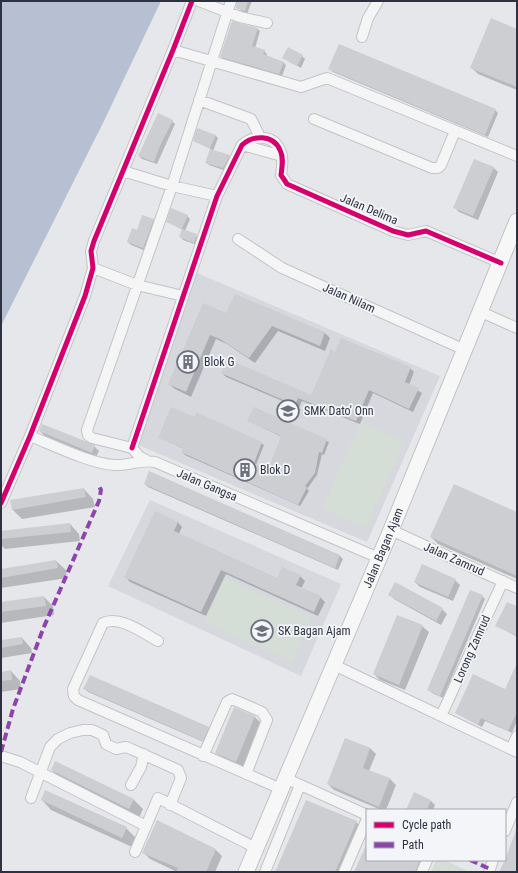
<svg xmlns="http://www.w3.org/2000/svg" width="518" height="873" font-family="'Roboto Condensed',sans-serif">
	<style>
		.built { fill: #d6d8de }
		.green { fill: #d4ddd6 }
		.water { fill: #b7c0d2 }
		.shadow { fill: #0003 }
		.building { fill: #cdced2 }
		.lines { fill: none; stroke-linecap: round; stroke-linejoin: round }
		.minor-casing { stroke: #c2c4c6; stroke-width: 12 }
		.primary-casing { stroke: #c2c3c7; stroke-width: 17 }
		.minor { stroke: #f5f5f6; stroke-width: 10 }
		.primary { stroke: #f7f7f8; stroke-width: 15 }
		.quiet { stroke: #8e44ad; stroke-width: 4; stroke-dasharray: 8 4; stroke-linecap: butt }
		.cycleway-casing { stroke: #f4f5f8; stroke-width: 8 }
		.cycleway { stroke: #d6006c; stroke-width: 5 }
		.labels { text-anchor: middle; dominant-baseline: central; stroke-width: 3.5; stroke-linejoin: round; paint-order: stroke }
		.street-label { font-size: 12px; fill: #2d3142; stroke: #f4f5f8 }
		.poi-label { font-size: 12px; fill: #2d3142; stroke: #f4f5f8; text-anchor: start }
	</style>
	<rect width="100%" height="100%" fill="#e5e7ea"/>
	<!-- built -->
	<path class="built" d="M 197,273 L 440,376 L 367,542 L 138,445 Z
		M 150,500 L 341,584 L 301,676 L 108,586 Z"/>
	<!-- green -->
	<path class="green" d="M 361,422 L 405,441 L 366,528 L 322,508 Z
		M 224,577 L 312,617 L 292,662 L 204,622 Z
		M 436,860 L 444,860 L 470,872 L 431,872 Z"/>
	<!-- water -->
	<path class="water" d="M 1,1 L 161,1 L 103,123 L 1,326 Z"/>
	<!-- shadow -->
	<path class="shadow" d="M 237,1 L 252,1 L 247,14 L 237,8 Z
		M 257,29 L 260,31 L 255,48 L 264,51 L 267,54 L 266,56 L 283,62 L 286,65 L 282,76 L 224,60 L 221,57 Z
		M 517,30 L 517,90 L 478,74 L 471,67 Z
		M 302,56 L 305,59 L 301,68 L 283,58 Z
		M 330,69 L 495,110 L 498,113 L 488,137 L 333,72 Z
		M 172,121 L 175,124 L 157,164 L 142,159 L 139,156 Z
		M 215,135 L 218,138 L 213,151 L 229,156 L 232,159 L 226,171 L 209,165 L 206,162 L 211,149 L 194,141 Z
		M 494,168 L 498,172 L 478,220 L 459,212 L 455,208 Z
		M 187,216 L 190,219 L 185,231 L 200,238 L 197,245 L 183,240 L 181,237 L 183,230 L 168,222 Z
		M 153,220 L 156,223 L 146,251 L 131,245 L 128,242 Z
		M 235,296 L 325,333 L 330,338 L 325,351 L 278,331 L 255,363 L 227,344 L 216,339 L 191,397 L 175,389 L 169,384 L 227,314 Z
		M 336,353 L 410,368 L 414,372 L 409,385 L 422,393 L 413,412 L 373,393 L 360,424 L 302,401 L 299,408 L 226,377 L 222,373 L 311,396 Z
		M 255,408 L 329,442 L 324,455 L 322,454 L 317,475 L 307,489 L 309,491 L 300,506 L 185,455 L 182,452 L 184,449 L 159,437 L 261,443 L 264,445 L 256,465 L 269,471 L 282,437 L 249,421 Z
		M 40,431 L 94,446 L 99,451 L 96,457 L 45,436 Z
		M 150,472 L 340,556 L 343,559 L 338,570 L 148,487 L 145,484 Z
		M 84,489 L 93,499 L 95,507 L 22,519 L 12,509 Z
		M 517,513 L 517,579 L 438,544 L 431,537 Z
		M 178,522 L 182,527 L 179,534 L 278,579 L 300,576 L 305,581 L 301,589 L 320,597 L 325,602 L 318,616 L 226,574 L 206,616 L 130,582 L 126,577 Z
		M 70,524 L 79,534 L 80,541 L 5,549 L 1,545 L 1,532 Z
		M 56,561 L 66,570 L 67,578 L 1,588 L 1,570 Z
		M 455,580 L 460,585 L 453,601 L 420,587 L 415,582 Z
		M 390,594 L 442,609 L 447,614 L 441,625 L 394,599 Z
		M 482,596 L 485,599 L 443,698 L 432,693 L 429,690 Z
		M 44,597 L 53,606 L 54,615 L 1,623 L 1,603 Z
		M 517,607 L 517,637 L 496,625 Z
		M 422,626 L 429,632 L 405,690 L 380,680 L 374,674 Z
		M 22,638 L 31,648 L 32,653 L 1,658 L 1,641 Z
		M 517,665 L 517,721 L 512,733 L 485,721 L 482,727 L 456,713 L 505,690 Z
		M 11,671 L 20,681 L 21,689 L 1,692 L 1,673 Z
		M 85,689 L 208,728 L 211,731 L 206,743 L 88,692 Z
		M 235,708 L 255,717 L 261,723 L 243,768 L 223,759 L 216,753 Z
		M 345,739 L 370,748 L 376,754 L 369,771 L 390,779 L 396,785 L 386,810 L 381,810 L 334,790 L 328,784 Z
		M 52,770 L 133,799 L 143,809 L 139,818 L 62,780 Z
		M 42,800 L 126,828 L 136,838 L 132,847 L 51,810 Z
		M 431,801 L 435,805 L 433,810 L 408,810 Z
		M 157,821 L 216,850 L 222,856 L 215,872 L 177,872 L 150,859 L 144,853 Z
		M 356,822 L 359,825 L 339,872 L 276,872 Z
		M 367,846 L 367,860 L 424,860 L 419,872 L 355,872 Z"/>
	<!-- building -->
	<path class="building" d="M 237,1 L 248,1 L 245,11 L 236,8 Z
		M 491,18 L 517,29 L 517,87 L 470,68 Z
		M 232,21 L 258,28 L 252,46 L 265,50 L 263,54 L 284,62 L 279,74 L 220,57 Z
		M 339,44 L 496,109 L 485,135 L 328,69 Z
		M 288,47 L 303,55 L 297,66 L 282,58 Z
		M 158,113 L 173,120 L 160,146 L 154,162 L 138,156 Z
		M 197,128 L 216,135 L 210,148 L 193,141 Z
		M 210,149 L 230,155 L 223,168 L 205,163 Z
		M 474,159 L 494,167 L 473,216 L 453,208 Z
		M 171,208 L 188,215 L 182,229 L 166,222 Z
		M 142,215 L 154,219 L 143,248 L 127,242 L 132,228 L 137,230 Z
		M 182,229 L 197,234 L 194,243 L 179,237 Z
		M 235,294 L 325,332 L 320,346 L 272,326 L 249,358 L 220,339 L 210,335 L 186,392 L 168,384 L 203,303 L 226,313 Z
		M 341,338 L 411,367 L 405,382 L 419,388 L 409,409 L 369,390 L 356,421 L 298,398 L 295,405 L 221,373 L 228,359 L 311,395 L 331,349 L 335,352 Z
		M 171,407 L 195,417 L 196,412 L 262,442 L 254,463 L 268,470 L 281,436 L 247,421 L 254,407 L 327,439 L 322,453 L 319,452 L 315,473 L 305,486 L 307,487 L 298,505 L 181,452 L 183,448 L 158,438 Z
		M 42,424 L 95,445 L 92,453 L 39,431 Z
		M 149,471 L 340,555 L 335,568 L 144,484 Z
		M 454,484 L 517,512 L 517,576 L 430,537 Z
		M 84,488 L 86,497 L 12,510 L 10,500 Z
		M 155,511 L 178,522 L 174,531 L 277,578 L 282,567 L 301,575 L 296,585 L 321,596 L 314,612 L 221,570 L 201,612 L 124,577 Z
		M 70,523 L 71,532 L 1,539 L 1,531 Z
		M 56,560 L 58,568 L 1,578 L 1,569 Z
		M 422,564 L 456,579 L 448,597 L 414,582 Z
		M 395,582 L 443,608 L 436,621 L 388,595 Z
		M 470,590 L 483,595 L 440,696 L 427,690 Z
		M 44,596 L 46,606 L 1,612 L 1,602 Z
		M 507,602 L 517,606 L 517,636 L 495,626 Z
		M 397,615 L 423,625 L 399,685 L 373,674 Z
		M 22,637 L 23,644 L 1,648 L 1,640 Z
		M 517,663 L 517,712 L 508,731 L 481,718 L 478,725 L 455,713 L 473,674 L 505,689 Z
		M 11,670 L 12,680 L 1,681 L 1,672 Z
		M 90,675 L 209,727 L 203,741 L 83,689 Z
		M 234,707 L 255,716 L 236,762 L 215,753 Z
		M 345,738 L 370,748 L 363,768 L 390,778 L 379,807 L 327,784 Z
		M 55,761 L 134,799 L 129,809 L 51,770 Z
		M 45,790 L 127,827 L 122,838 L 41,800 Z
		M 414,792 L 431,800 L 427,810 L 406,810 Z
		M 306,800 L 357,821 L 335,872 L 275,872 Z
		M 157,820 L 216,849 L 206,872 L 176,872 L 178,868 L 142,853 Z
		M 517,827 L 517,872 L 499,872 L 505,860 Z
		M 367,843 L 367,860 L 420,860 L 415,872 L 354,872 Z"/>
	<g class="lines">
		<!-- minor casing -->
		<g class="minor-casing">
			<path id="minor" d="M 199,1 L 240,17 L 267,23
				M 362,37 L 368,18 L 378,1
				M 173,50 L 301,87 L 327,78 L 517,156
				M 199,100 L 251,119 L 260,137
				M 314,119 L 432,168 L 438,168 L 441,165 L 455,131
				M 242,145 L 282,156
				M 123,171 L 172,186 L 217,196
				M 238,239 L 282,268 L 465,350
				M 93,268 L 137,285 L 183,296
				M 481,312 L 517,328
				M 30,436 C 53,445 91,464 115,465 C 129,466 141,459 155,462 L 379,558
				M 132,448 L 217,196 L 242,145 C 253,135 273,134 280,150 C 284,158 282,167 281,175 L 287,184 L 393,231 L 408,235 L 426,231 L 501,263
				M 146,460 L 140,457 L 132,448 L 92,438 L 88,435 L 87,430 L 172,186 L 231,1
				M 1,503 L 30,436 L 85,296 L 93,268 L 91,251 L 94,241 L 173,50 L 192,1
				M 391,530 L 517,588
				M 158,641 C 143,633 120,615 103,623 L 73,689 L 74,696 L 78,700 L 281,789
				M 334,665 L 517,752
				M 441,716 L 503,581
				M 511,749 L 517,736
				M 1,756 L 20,762 L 146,826
				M 203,756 L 227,702 L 232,699 L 262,712 L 267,720 L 246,774
				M 285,778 L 367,815
				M 131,785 L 141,767 L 144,754
				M 31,798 L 50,747 L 58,739 L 70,733 L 83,730 L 92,730 L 103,735 L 106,744 L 116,749 L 126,747 L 131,749 L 178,770 L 181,778 L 170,805
				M 505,831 L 517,802
				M 135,852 L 158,798 L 256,848
				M 265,872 L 300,785
				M 344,872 L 367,819
				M 422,872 L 427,860
				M 489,872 L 493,860"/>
		</g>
		<!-- primary casing -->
		<g class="primary-casing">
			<g id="primary">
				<path id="s1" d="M 246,872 L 391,530 L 517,221"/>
			</g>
		</g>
		<!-- minor -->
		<use href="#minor" class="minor"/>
		<!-- primary -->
		<use href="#primary" class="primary"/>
		<!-- quiet -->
		<path class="quiet" d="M 1,752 L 13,709 L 43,629 L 99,501 L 101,490 L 98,484
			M 470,860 L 490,869"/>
		<!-- cycleway casing -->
		<g class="cycleway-casing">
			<path id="cycleway" d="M 132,448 L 217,196 L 242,145 C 253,135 273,134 280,150 C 284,158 282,167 281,175 L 287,184 L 393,231 L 408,235 L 426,231 L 501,263
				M 1,503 L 30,436 L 85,296 L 93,268 L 91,251 L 94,241 L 173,50 L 192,1"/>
		</g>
		<!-- cycleway -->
		<use href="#cycleway" class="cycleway"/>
	</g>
	<!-- icons -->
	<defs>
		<g id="building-ring" transform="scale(1.15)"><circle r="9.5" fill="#f4f5f8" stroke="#6d717d" stroke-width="1.5"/><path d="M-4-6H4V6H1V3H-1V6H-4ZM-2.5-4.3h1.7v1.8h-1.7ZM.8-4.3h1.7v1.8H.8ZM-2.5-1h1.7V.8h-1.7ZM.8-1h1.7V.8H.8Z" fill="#6d717d"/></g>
		<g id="school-ring" transform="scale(1.15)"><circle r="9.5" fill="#f4f5f8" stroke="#6d717d" stroke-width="1.5"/><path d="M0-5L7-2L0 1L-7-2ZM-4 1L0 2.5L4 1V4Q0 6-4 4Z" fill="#6d717d"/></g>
	</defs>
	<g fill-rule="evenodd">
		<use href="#building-ring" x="188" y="362"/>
		<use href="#school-ring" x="288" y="411"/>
		<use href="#building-ring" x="245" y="470"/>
		<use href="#school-ring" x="262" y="631"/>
	</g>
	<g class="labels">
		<!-- street labels -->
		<g class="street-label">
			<text transform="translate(369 209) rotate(23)">Jalan Delima</text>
			<text transform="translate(349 298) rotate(24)">Jalan Nilam</text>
			<text transform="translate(207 485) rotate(23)">Jalan Gangsa</text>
			<text stroke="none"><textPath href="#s1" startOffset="352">Jalan Bagan Ajam</textPath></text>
			<text transform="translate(454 559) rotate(24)">Jalan Zamrud</text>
			<text transform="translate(472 649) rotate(-66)">Lorong Zamrud</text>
		</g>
		<!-- poi labels -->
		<g class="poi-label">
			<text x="204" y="362">Blok G</text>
			<text x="304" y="411">SMK Dato' Onn</text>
			<text x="260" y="470">Blok D</text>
			<text x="278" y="631">SK Bagan Ajam</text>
		</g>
	</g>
	<!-- border -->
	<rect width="518" height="873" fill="none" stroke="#2d3142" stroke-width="4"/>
	<!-- legend -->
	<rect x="366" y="809" width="140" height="52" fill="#f4f5f8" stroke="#a4a7af"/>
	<rect x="374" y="822" width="20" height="6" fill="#d6006c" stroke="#a4a7af"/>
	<text x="402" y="829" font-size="12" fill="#2d3142">Cycle path</text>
	<rect x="374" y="842" width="20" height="6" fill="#8e44ad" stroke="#a4a7af"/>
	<text x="402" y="849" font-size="12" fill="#2d3142">Path</text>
</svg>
